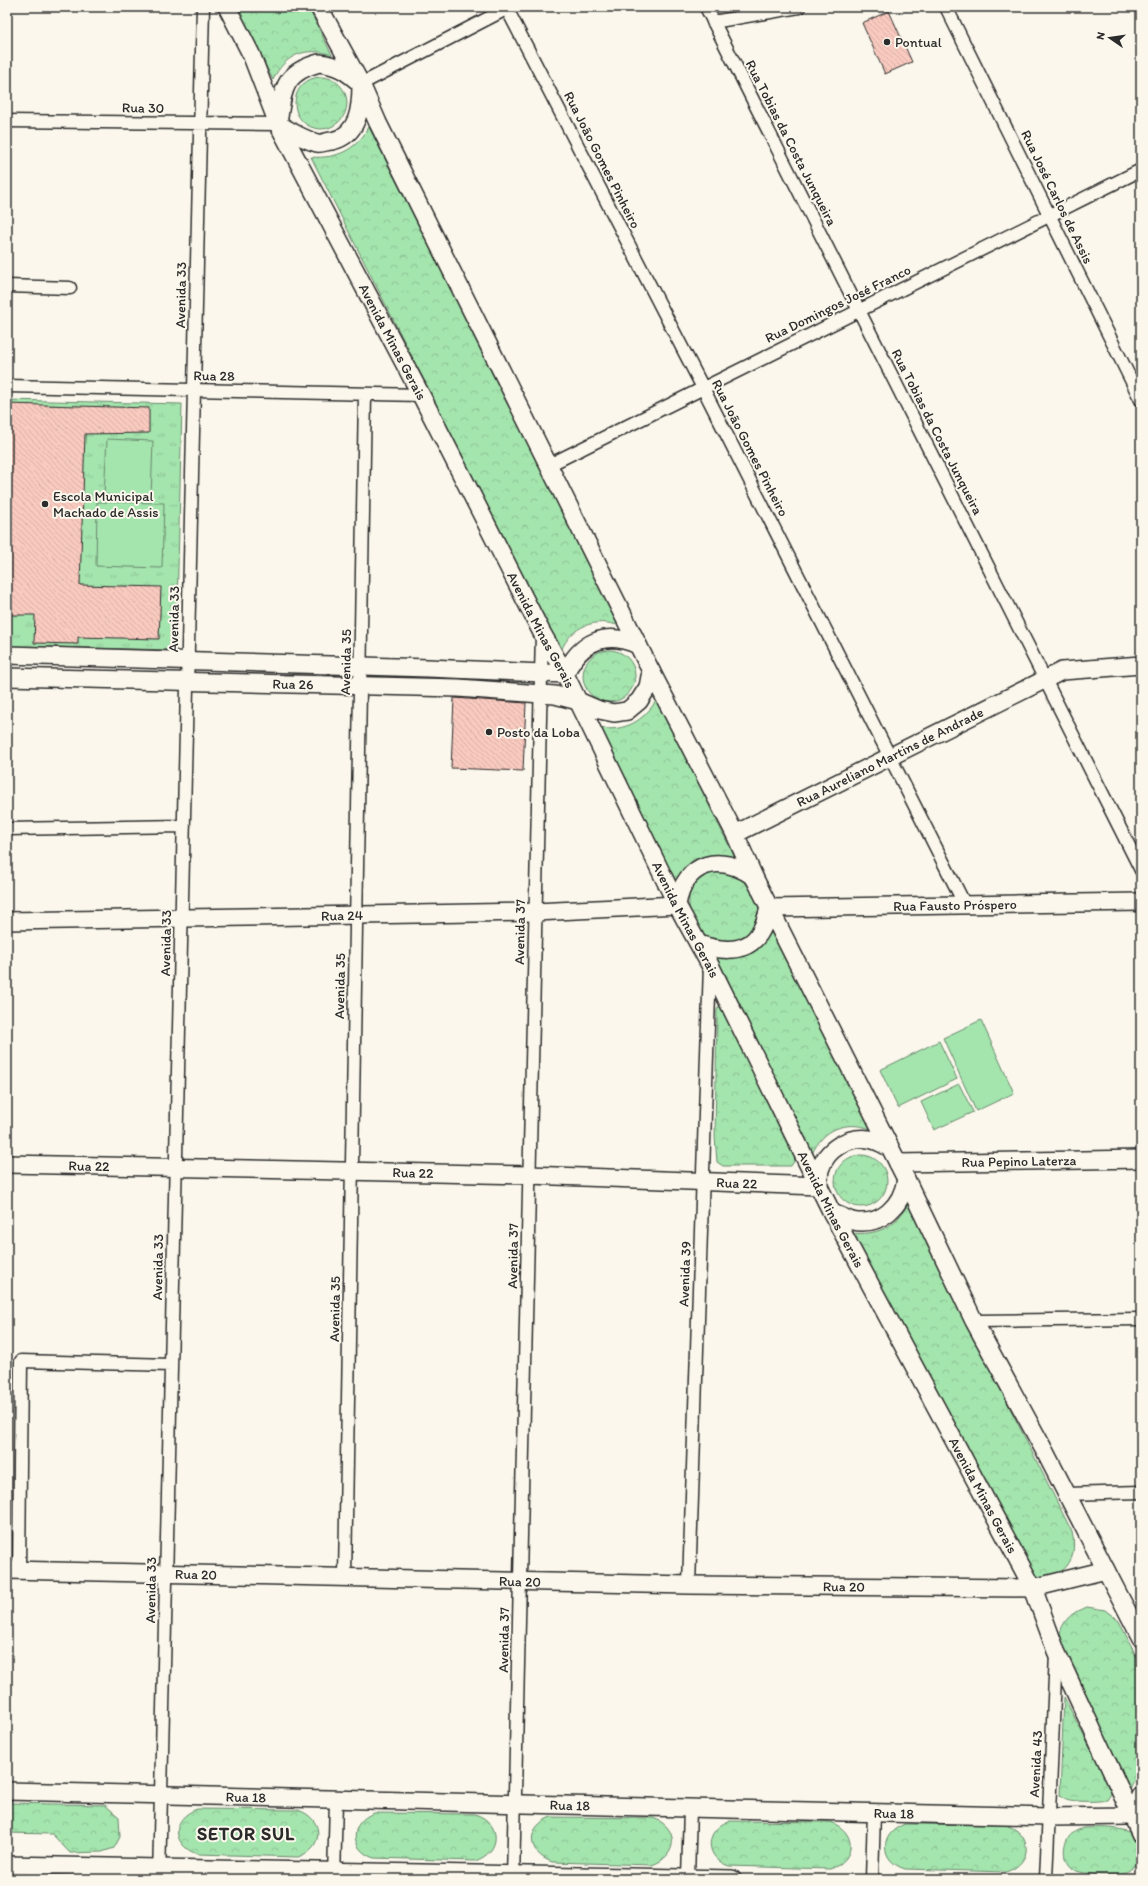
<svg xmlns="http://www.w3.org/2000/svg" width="1148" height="1886" font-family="Itim,sans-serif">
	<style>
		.grass { fill: url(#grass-tufts); stroke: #68886c }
		.park { fill: url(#park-crowns); stroke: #68886c }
		.garden { fill: #a4e4ad; stroke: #68886c }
		.building { fill: url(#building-back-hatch); stroke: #2b2b2b }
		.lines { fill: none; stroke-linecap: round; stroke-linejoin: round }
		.street-casing { stroke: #2b2b2b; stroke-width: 15 }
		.secondary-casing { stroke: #2b2b2b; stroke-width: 20 }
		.street { stroke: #fbf7ec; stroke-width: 12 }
		.secondary { stroke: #fbf7ec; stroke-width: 17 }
		.poi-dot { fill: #2b2b2b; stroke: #fbf7ec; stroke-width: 1.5 }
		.labels { text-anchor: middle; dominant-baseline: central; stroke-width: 4; stroke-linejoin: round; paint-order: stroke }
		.poi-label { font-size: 14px; fill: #2b2b2b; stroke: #fbf7ec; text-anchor: start }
		.street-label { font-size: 14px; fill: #2b2b2b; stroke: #fbf7ec }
		.district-label { font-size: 18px; font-weight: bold; letter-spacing: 1px; fill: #2b2b2b; stroke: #fbf7ec }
	</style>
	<defs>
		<pattern id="grass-tufts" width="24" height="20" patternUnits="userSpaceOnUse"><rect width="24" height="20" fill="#a4e4ad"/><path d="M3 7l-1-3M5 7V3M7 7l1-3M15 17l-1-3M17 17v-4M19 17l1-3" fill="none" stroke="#8dc495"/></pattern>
		<pattern id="park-crowns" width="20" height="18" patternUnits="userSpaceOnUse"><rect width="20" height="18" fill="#a4e4ad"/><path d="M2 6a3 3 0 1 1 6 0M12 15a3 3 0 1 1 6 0" fill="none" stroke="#8dc495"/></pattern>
		<pattern id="building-back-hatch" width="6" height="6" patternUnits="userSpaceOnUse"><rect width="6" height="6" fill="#f9cabf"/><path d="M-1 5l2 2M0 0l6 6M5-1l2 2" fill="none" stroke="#d6aea4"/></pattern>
	</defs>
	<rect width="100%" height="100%" fill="#fbf7ec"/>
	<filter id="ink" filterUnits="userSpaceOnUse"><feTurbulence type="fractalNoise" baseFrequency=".025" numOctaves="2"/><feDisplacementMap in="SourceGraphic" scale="8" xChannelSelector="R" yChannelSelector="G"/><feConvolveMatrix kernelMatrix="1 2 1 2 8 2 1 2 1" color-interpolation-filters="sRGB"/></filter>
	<g filter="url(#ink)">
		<!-- grass -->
		<path class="grass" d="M 7,400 L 182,404 L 176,650 L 7,646 Z"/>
		<!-- park -->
		<path class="park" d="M 236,7 L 308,7 L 332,55 C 306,46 284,55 273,80 Z
			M295 103a26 26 0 1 1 52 0a26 26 0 1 1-52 0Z
			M 369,127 L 620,626 C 595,617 571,626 561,651 L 311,157 C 337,159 356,150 369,127 Z
			M583 676a26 26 0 1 1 52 0a26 26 0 1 1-52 0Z
			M 657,699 L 737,862 L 678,886 L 599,728 C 625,732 644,721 657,699 Z
			M 711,871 L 733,872 L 745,878 L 759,906 L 758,920 L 752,932 L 742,941 L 711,941 L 702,933 L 689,909 L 689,896 L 694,884 L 703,875 Z
			M 770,928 L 871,1129 C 845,1120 823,1129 812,1154 L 713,957 L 732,957 Z
			M 719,1006 L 722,1009 L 792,1148 L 795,1160 L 791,1166 L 723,1166 L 717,1162 L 715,1137 L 717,1010 Z
			M835 1181a26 26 0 1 1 52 0a26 26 0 1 1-52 0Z
			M 908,1204 L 1072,1532 C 1080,1564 1058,1585 1027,1574 L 851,1233 C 876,1236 896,1227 908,1204 Z
			M 1087,1607 L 1105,1610 L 1119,1621 L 1141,1666 L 1141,1772 L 1134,1781 L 1130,1790 L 1059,1646 C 1058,1626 1068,1613 1087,1607 Z
			M 1064,1697 L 1110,1787 L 1111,1794 L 1107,1800 C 1097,1802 1066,1803 1060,1795 Z
			M 7,1803 L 105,1805 L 119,1817 L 120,1837 L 114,1848 L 102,1852 L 70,1853 L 52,1834 L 7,1833 Z
			M 197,1809 L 298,1810 C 325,1819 324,1848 298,1857 L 197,1854 C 171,1845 171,1818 197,1809 Z
			M 374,1813 L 475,1814 C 502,1823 502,1852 475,1861 L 374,1858 C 349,1850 349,1822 374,1813 Z
			M 551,1817 L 653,1818 C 679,1827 679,1856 652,1865 L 552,1862 C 526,1853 526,1826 551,1817 Z
			M 729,1821 L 830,1822 C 857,1831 857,1860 830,1869 L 729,1866 C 704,1858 704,1830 729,1821 Z
			M 905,1824 L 1006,1825 C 1033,1834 1033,1863 1006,1872 L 905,1869 C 879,1861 879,1833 905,1824 Z
			M 1083,1828 C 1101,1828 1145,1823 1140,1854 C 1139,1862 1136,1868 1129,1872 C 1122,1877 1082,1875 1075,1870 C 1070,1867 1068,1863 1065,1858 C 1062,1843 1068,1833 1083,1828 Z"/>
		<!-- garden -->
		<path class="garden" d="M 107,439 L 153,441 L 151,497 L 104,495 Z
			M 97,502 L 164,503 L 162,568 L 96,566 Z
			M 981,1020 L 1014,1093 L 976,1111 L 943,1038 Z
			M 939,1041 L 957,1079 L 898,1108 L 880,1070 Z
			M 959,1084 L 973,1112 L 934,1130 L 921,1102 Z"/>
		<!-- building -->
		<path class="building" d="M 889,11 L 912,62 L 885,74 L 862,23 Z
			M 7,404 L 149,408 L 149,433 L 85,434 L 80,585 L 161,587 L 159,639 L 78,637 L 78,644 L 34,643 L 35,615 L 7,615 Z
			M 454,698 L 526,703 L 523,771 L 451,768 Z"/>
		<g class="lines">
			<!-- street casing -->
			<g class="street-casing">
				<path id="street" d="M 506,7 L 703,388 L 965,905
					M 706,7 L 1141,870
					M 946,7 L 1141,400
					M 713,22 L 799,7
					M 361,84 L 510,7
					M 7,121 L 278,124
					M 7,286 L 70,288
					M 7,386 L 421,395
					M 549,465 L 1141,170
					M 7,829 L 184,826
					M 974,1321 L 1141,1319
					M 1066,1494 L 1141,1492
					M 19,1570 L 21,1361 L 171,1365
					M 345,1577 L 365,394
					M 689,1585 L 710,966
					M 159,1879 L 203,7
					M 334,1879 L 336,1800
					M 513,1879 L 542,633
					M 688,1879 L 690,1808
					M 872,1879 L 874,1813
					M 1046,1879 L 1056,1654"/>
			</g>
			<!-- secondary casing -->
			<g class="secondary-casing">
				<g id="secondary">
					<path id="s1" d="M 227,7 L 251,54 L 278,124 L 421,395 L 542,633 L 565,674 L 677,905 L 710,965 L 832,1213 L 1033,1588 L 1056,1651 L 1141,1835"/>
					<path d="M 319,7 L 361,84 L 378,123 L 651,671 L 735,834 L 754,877 L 906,1179 L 974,1321 L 1043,1448 L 1141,1638"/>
					<path d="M 319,63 C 338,65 346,71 361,84 C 361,107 359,135 332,141 C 327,141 321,144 317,143 C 302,139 290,131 278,124 C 283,91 282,73 319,63 Z"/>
					<path d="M 7,655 L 428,668 L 565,674 C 580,642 605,630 638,645"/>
					<path id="s2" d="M 7,677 L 458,688 L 555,695 L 578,701 L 599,710 L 614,713 L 627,711 L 639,701 L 648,687 L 651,671"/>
					<path id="s3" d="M 735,834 L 1062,671 L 1141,665"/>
					<path id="s4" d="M 769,908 L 1141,902"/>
					<path id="s5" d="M 7,921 L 536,912 L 677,905 C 685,861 720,853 754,877"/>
					<path d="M 699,944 C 716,950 741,954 755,939 C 763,931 766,919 769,908"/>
					<path id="s6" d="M 898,1163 L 1141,1159"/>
					<path id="s7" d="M 7,1164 L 529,1175 L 819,1186 C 819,1181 819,1175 820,1170 C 826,1149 848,1136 869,1139 C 877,1140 883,1144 890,1148"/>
					<path d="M 832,1213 C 839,1215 846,1219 852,1221 C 881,1227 902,1206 906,1179"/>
					<path id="s8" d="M 7,1570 L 689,1585 L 1033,1588 L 1106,1570"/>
					<path id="s9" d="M 7,1791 L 1048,1817 L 1133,1816 L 1141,1796"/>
					<path d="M 7,1865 L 732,1879"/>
				</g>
			</g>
			<!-- street -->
			<use href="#street" class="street"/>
			<!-- secondary -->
			<use href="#secondary" class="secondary"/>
		</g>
	</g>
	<!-- markers -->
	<g class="poi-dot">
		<circle cx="887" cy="42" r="4"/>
		<circle cx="45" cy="504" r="4"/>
		<circle cx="489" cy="732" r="4"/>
	</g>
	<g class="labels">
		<!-- poi labels -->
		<g class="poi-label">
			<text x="895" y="42">Pontual</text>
			<text x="53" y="496">Escola Municipal<tspan x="53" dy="16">Machado de Assis</tspan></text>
			<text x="497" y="732">Posto da Loba</text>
		</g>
		<!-- street labels -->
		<g class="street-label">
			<text transform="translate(143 108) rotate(1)">Rua 30</text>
			<text transform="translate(791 143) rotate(63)">Rua Tobias da Costa Junqueira</text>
			<text transform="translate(602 160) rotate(63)">Rua João Gomes Pinheiro</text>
			<text transform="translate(1057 197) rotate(64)">Rua José Carlos de Assis</text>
			<text transform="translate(181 295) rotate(-89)">Avenida 33</text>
			<text transform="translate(838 304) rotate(-26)">Rua Domingos José Franco</text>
			<text stroke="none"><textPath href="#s1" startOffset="374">Avenida Minas Gerais</textPath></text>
			<text transform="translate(214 376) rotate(1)">Rua 28</text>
			<text transform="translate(937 432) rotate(63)">Rua Tobias da Costa Junqueira</text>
			<text transform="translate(750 448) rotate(63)">Rua João Gomes Pinheiro</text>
			<text transform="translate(174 619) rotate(-89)">Avenida 33</text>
			<text stroke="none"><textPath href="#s1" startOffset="698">Avenida Minas Gerais</textPath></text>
			<text transform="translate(346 662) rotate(-89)">Avenida 35</text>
			<text stroke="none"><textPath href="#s2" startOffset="286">Rua 26</textPath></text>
			<text stroke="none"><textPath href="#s3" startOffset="173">Rua Aureliano Martins de Andrade</textPath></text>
			<text stroke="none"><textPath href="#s4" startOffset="186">Rua Fausto Próspero</textPath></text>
			<text stroke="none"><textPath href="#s5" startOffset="335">Rua 24</textPath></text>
			<text stroke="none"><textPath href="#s1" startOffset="1022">Avenida Minas Gerais</textPath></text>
			<text transform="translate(520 932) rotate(-89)">Avenida 37</text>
			<text transform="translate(166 943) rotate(-89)">Avenida 33</text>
			<text transform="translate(340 986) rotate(-89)">Avenida 35</text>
			<text stroke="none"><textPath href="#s6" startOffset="121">Rua Pepino Laterza</textPath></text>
			<text stroke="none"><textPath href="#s7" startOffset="82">Rua 22</textPath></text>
			<text stroke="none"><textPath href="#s7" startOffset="406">Rua 22</textPath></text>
			<text stroke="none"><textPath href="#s7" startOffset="730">Rua 22</textPath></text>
			<text stroke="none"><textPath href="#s1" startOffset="1346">Avenida Minas Gerais</textPath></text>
			<text transform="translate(513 1256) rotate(-89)">Avenida 37</text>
			<text transform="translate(158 1267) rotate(-89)">Avenida 33</text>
			<text transform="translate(685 1274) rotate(-88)">Avenida 39</text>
			<text transform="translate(335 1309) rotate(-89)">Avenida 35</text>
			<text stroke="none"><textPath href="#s1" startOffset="1670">Avenida Minas Gerais</textPath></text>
			<text stroke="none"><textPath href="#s8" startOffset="189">Rua 20</textPath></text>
			<text stroke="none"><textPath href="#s8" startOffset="513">Rua 20</textPath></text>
			<text stroke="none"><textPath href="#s8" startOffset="837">Rua 20</textPath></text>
			<text transform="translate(151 1590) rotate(-89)">Avenida 33</text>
			<text transform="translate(504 1640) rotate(-89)">Avenida 37</text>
			<text transform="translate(1036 1764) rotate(-87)">Avenida 43</text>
			<text stroke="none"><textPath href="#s9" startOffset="239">Rua 18</textPath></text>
			<text stroke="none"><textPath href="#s9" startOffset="563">Rua 18</textPath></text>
			<text stroke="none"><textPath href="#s9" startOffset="887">Rua 18</textPath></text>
		</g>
		<!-- district labels -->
		<g class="district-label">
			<text x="246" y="1834">SETOR SUL</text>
		</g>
	</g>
	<!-- margin -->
	<rect width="1148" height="1886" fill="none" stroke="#fbf7ec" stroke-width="24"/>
	<rect x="12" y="12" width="1124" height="1862" fill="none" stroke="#2b2b2b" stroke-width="1.5" filter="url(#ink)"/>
	<!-- north arrow -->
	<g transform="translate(1110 38) rotate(283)" stroke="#fbf7ec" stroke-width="3" paint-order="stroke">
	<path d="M0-3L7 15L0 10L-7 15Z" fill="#2b2b2b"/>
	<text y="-6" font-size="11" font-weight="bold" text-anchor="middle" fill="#2b2b2b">N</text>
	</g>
</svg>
